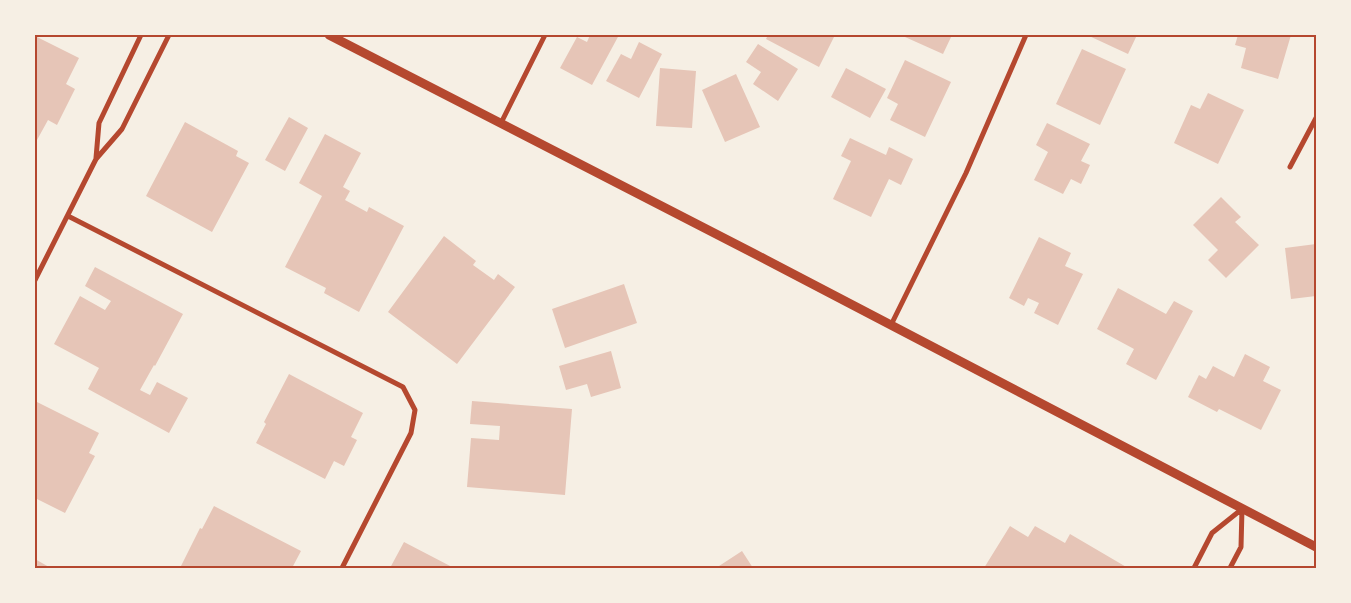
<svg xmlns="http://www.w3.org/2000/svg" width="1351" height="603" font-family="'Archivo Narrow',sans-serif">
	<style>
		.building { fill: #e6c5b7 }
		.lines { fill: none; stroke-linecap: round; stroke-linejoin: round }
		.minor { stroke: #b5482f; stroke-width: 5 }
		.tertiary { stroke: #b5482f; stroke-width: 9 }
		.neatline { fill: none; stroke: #b5482f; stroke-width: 2 }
	</style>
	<rect width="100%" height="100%" fill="#f6efe4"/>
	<!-- building -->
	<path class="building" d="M 590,35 L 619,35 L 592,85 L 560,68 L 577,37 L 587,42 Z
		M 768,35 L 835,35 L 819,67 L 766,39 Z
		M 906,35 L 952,35 L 943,54 L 905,37 Z
		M 1087,35 L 1137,35 L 1128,54 Z
		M 1238,35 L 1291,35 L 1278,79 L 1241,68 L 1246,48 L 1235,45 Z
		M 35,36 L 79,58 L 66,84 L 75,89 L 57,125 L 48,120 L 37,140 L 35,139 Z
		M 639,42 L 662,54 L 639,98 L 606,81 L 621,54 L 631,59 Z
		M 758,44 L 798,69 L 778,101 L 753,84 L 761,72 L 746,62 Z
		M 1082,49 L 1126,69 L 1100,125 L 1056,104 Z
		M 905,60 L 951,82 L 925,137 L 890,120 L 898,104 L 887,98 Z
		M 660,68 L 696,71 L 692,128 L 656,126 Z
		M 846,68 L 886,89 L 870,118 L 831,97 Z
		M 736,74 L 760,127 L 725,142 L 702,90 Z
		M 1208,93 L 1244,110 L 1218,164 L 1174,143 L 1191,105 L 1200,109 Z
		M 289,117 L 308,128 L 285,171 L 265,160 Z
		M 185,122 L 238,151 L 236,156 L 249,163 L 212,232 L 146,196 Z
		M 1047,123 L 1090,144 L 1081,161 L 1090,165 L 1081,184 L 1071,179 L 1063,194 L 1034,180 L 1048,152 L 1036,145 Z
		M 325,134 L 361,153 L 343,187 L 350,191 L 345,200 L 367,212 L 369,207 L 404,226 L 359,312 L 324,293 L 326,288 L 285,267 L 322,196 L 299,183 Z
		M 850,138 L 886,155 L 889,147 L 913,159 L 901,185 L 889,179 L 871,217 L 833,199 L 851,161 L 841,156 Z
		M 1221,197 L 1241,217 L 1235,222 L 1259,245 L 1226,278 L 1208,260 L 1218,250 L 1193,225 Z
		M 444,236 L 476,261 L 473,265 L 494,280 L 498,274 L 515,287 L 457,364 L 388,312 Z
		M 1039,237 L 1071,253 L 1065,266 L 1083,274 L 1058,325 L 1034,313 L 1039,303 L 1028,298 L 1024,306 L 1009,298 Z
		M 1316,244 L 1316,296 L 1291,299 L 1285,248 Z
		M 95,267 L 183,314 L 155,366 L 154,365 L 140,390 L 150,395 L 157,382 L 188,398 L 169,433 L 88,389 L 99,368 L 54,344 L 80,296 L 105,310 L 111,301 L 85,286 Z
		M 624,284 L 637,323 L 565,348 L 552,309 Z
		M 1118,288 L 1166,314 L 1174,301 L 1193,311 L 1156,380 L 1126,364 L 1134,349 L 1097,329 Z
		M 611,351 L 621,388 L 591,397 L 587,384 L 566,390 L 559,366 Z
		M 1245,354 L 1270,367 L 1263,381 L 1281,390 L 1261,430 L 1219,409 L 1217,412 L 1188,397 L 1199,375 L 1206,379 L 1213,366 L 1234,377 Z
		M 289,374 L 363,413 L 351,437 L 357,440 L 344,466 L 334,461 L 325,479 L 256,443 L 266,424 L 264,422 Z
		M 35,401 L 99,433 L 89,453 L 95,456 L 65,513 L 35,498 Z
		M 472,401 L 572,409 L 565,495 L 467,487 L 471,438 L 499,440 L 500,426 L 470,424 Z
		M 214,506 L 301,551 L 292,568 L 180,568 L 200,528 L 202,529 Z
		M 1010,526 L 1028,537 L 1035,526 L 1065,543 L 1070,534 L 1128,568 L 984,568 Z
		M 404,542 L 454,568 L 390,568 Z
		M 742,551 L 753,568 L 716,568 Z
		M 35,559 L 49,567 L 48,568 L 35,568 Z"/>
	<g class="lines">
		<!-- minor -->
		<path class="minor" d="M 501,123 L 545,35
			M 96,158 L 99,123 L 141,35
			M 1290,167 L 1316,118
			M 68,216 L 403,387 L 415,410 L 411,433 L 342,568
			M 35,280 L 96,159 L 122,129 L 169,35
			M 891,325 L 966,173 L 1026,35
			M 1194,568 L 1212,533 L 1242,509
			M 1230,568 L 1241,547 L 1242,509"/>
		<!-- tertiary -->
		<path class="tertiary" d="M 329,35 L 753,253 L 1316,547"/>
	</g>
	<!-- border -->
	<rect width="1351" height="603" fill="none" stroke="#f6efe4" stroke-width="72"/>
	<rect x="36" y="36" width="1279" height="531" class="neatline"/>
</svg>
